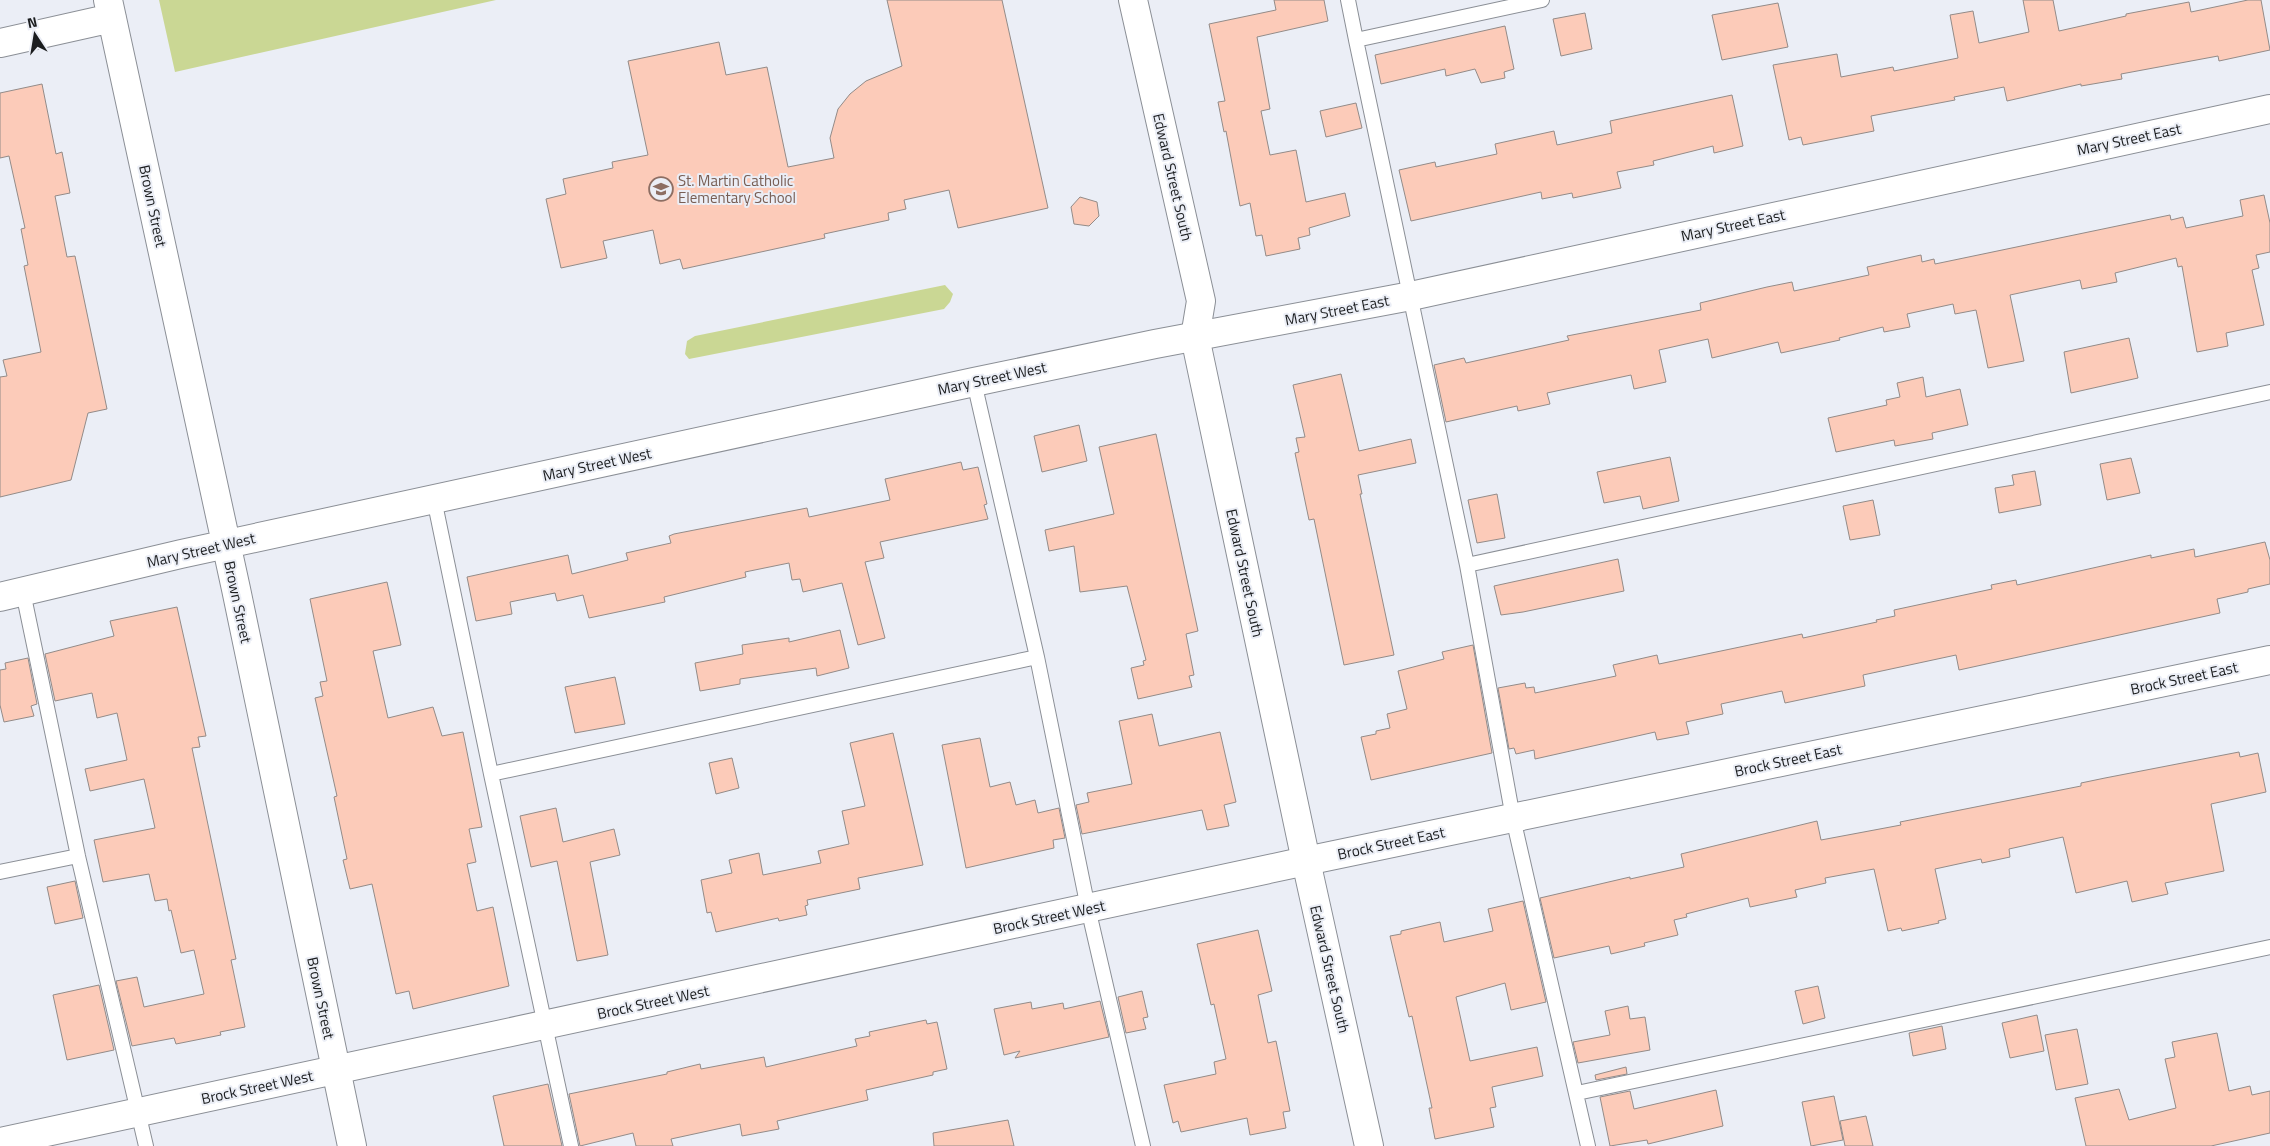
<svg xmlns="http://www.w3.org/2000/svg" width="2270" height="1146" font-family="'Titillium Web',sans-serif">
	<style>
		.green { fill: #cad794 }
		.building { fill: #fccbb9; stroke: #938b88 }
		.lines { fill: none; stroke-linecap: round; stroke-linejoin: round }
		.service-casing { stroke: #8b8f96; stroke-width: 16 }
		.minor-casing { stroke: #8b8f96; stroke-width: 30 }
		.tertiary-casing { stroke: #8b8f96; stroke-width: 30 }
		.secondary-casing { stroke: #8b8f96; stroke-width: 30 }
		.service { stroke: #fff; stroke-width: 14 }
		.minor { stroke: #fff; stroke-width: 28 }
		.tertiary { stroke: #fff; stroke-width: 28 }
		.secondary { stroke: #fff; stroke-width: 28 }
		.labels { text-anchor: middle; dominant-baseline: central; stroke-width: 4; stroke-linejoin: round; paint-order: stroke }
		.street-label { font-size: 15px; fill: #1b1d1f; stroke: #ebeef6 }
		.education-label { font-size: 15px; fill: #785e54; stroke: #ebeef6; text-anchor: start }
	</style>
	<rect width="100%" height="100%" fill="#ebeef6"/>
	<!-- green -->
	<path class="green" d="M 159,0 L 496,0 L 175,72 Z
		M 945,285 L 953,294 L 950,302 L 944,309 L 689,359 L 685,354 L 687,341 L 695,336 Z"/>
	<!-- building -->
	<path class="building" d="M 887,0 L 1002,0 L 1048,208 L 958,228 L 949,190 L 904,200 L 906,209 L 888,213 L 889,220 L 824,234 L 825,238 L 683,269 L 680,259 L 660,264 L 653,230 L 603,241 L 607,258 L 561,268 L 546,199 L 566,194 L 563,179 L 613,168 L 612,162 L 648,155 L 628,61 L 719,42 L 726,75 L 767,67 L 788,167 L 834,158 L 830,138 L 838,109 L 850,94 L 866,81 L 902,66 Z
		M 1274,0 L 1324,0 L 1328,21 L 1257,37 L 1270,109 L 1261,111 L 1270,155 L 1296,150 L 1306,202 L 1345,193 L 1350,216 L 1309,228 L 1310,235 L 1298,238 L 1300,249 L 1266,256 L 1262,235 L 1256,236 L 1250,203 L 1240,206 L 1226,131 L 1224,132 L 1218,102 L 1225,101 L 1209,24 L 1276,10 Z
		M 2023,0 L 2053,0 L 2059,31 L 2126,16 L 2126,14 L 2189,2 L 2191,12 L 2248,0 L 2261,0 L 2270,50 L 2219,61 L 2218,56 L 2121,74 L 2122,79 L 2081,86 L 2081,84 L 2007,101 L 2004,87 L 1954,97 L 1955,100 L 1871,116 L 1874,131 L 1803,145 L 1801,137 L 1789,140 L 1773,65 L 1837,54 L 1841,77 L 1893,67 L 1894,71 L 1958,58 L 1950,15 L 1973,11 L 1979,43 L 2029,32 Z
		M 1778,3 L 1788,47 L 1722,60 L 1712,15 Z
		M 1585,13 L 1592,49 L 1561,56 L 1553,19 Z
		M 1505,26 L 1514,69 L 1504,72 L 1505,78 L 1481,83 L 1475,69 L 1446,76 L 1445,69 L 1381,84 L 1375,55 Z
		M 42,84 L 56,154 L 62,152 L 70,193 L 55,196 L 67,257 L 75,256 L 107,409 L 88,413 L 71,480 L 0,497 L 0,377 L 7,376 L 3,360 L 41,352 L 24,266 L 28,265 L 21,229 L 25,228 L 9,156 L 0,158 L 0,93 Z
		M 1732,95 L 1743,146 L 1714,153 L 1713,146 L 1653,161 L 1654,165 L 1617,172 L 1621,188 L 1573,198 L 1572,193 L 1542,199 L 1541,192 L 1411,221 L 1399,170 L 1435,162 L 1436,167 L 1497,154 L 1495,144 L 1554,131 L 1557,145 L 1612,133 L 1610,121 Z
		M 1356,103 L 1362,128 L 1326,137 L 1320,111 Z
		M 2264,195 L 2270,223 L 2270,252 L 2256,255 L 2259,268 L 2252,270 L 2264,325 L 2226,333 L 2228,346 L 2197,352 L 2182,266 L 2178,267 L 2176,258 L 2115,273 L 2117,282 L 2082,289 L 2080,280 L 2010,295 L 2024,361 L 1988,368 L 1976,310 L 1955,314 L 1953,304 L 1907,314 L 1910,327 L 1884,332 L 1883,327 L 1839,338 L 1840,340 L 1781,353 L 1778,342 L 1712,358 L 1708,339 L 1659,350 L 1666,382 L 1634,389 L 1631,375 L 1547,393 L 1550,404 L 1518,411 L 1517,406 L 1446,422 L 1434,365 L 1464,358 L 1466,363 L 1569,340 L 1567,336 L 1701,310 L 1700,303 L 1767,287 L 1792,282 L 1794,291 L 1869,275 L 1867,267 L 1921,255 L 1922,262 L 1934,259 L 1935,264 L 2170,215 L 2171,220 L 2183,217 L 2186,228 L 2243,216 L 2240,200 Z
		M 1080,197 L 1097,202 L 1099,216 L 1089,226 L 1074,224 L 1071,207 Z
		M 2129,338 L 2138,378 L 2071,393 L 2064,352 Z
		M 1341,374 L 1359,451 L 1411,439 L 1416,463 L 1358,475 L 1362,494 L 1360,494 L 1394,655 L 1344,665 L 1314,519 L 1309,520 L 1295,453 L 1299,452 L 1296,438 L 1305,437 L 1293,385 Z
		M 1923,377 L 1926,397 L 1960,389 L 1968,425 L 1932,433 L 1933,439 L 1895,446 L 1894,440 L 1836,452 L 1828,418 L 1887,405 L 1886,400 L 1900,397 L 1897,383 Z
		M 1079,425 L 1087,461 L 1042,472 L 1034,436 Z
		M 1156,434 L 1198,631 L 1186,634 L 1194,675 L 1189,676 L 1192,687 L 1138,699 L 1131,668 L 1144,665 L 1143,661 L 1146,660 L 1127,586 L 1080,592 L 1074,546 L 1049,551 L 1045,530 L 1114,514 L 1099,447 Z
		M 1670,457 L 1679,501 L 1643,509 L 1640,496 L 1604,503 L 1597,472 Z
		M 2131,458 L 2140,493 L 2107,500 L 2100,464 Z
		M 961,462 L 963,470 L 978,467 L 987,504 L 984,505 L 988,519 L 880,542 L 884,558 L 865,562 L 885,638 L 858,645 L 842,583 L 803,592 L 800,579 L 792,580 L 789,563 L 745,572 L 746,577 L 664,597 L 665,602 L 589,618 L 583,595 L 557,601 L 555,593 L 510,602 L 512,614 L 476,621 L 467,577 L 568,555 L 572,574 L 628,560 L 626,553 L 671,543 L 669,536 L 674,534 L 807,508 L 809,517 L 890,500 L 885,479 Z
		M 2035,471 L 2041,505 L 1999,513 L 1995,488 L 2014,485 L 2012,475 Z
		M 1497,494 L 1505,538 L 1477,543 L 1468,500 Z
		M 1873,500 L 1880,535 L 1850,540 L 1843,506 Z
		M 2265,542 L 2270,560 L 2270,584 L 2248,589 L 2248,592 L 2217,599 L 2220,613 L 1959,670 L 1956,655 L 1863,675 L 1865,686 L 1785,703 L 1782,691 L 1721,704 L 1723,714 L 1686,722 L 1689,734 L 1657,740 L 1655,732 L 1535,759 L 1534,750 L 1516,754 L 1514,748 L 1509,749 L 1498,688 L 1525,683 L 1526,688 L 1534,687 L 1535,693 L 1616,676 L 1613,665 L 1657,655 L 1659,664 L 1802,634 L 1803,638 L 1877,622 L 1876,620 L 1895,616 L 1894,610 L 1992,589 L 1991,585 L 2016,580 L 2017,585 L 2151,555 L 2151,558 L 2194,549 L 2195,557 Z
		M 1618,559 L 1624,591 L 1523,612 L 1501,615 L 1494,586 Z
		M 387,582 L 401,645 L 373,651 L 388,718 L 433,707 L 442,736 L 463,732 L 482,827 L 469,829 L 476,862 L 467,864 L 477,911 L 493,907 L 509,986 L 413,1009 L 409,991 L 396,994 L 372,884 L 350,889 L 343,860 L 347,859 L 334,797 L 337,796 L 315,698 L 323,696 L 320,682 L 327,681 L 310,599 Z
		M 177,607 L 206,736 L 198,737 L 200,747 L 192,748 L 236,959 L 231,960 L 245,1027 L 220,1032 L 221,1035 L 176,1044 L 174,1038 L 132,1046 L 116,981 L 137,977 L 144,1007 L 204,994 L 194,950 L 181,953 L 171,910 L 169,911 L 167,899 L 155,901 L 149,874 L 103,882 L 94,840 L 155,828 L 144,779 L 90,791 L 85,769 L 127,760 L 117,713 L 97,718 L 92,693 L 55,701 L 45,654 L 114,636 L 110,621 Z
		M 840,630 L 849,668 L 817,676 L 816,668 L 740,679 L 740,684 L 700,691 L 695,663 L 743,654 L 742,645 L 789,638 L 789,642 Z
		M 1473,645 L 1492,753 L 1371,780 L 1361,737 L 1376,734 L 1376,731 L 1390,728 L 1387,714 L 1407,709 L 1398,671 L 1444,659 L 1442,652 Z
		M 28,658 L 37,704 L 31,706 L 34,716 L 4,722 L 0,705 L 0,670 L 6,669 L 5,663 Z
		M 615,677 L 625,724 L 575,733 L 565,687 Z
		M 1152,714 L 1159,746 L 1220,732 L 1236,802 L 1224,805 L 1229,826 L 1207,830 L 1202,810 L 1082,834 L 1076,805 L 1089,802 L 1087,793 L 1132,784 L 1119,721 Z
		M 893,733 L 923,865 L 858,878 L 860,889 L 807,900 L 808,905 L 805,906 L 807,915 L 779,921 L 778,918 L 716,932 L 711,912 L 707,913 L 701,880 L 732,873 L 729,860 L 759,853 L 763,875 L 821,863 L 818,851 L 849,844 L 842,811 L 865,806 L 850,743 Z
		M 980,738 L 990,787 L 1010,782 L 1016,805 L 1035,800 L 1038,813 L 1059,808 L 1065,838 L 1053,840 L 1054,848 L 966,868 L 942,745 Z
		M 2239,752 L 2240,757 L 2258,753 L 2266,792 L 2211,804 L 2224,871 L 2165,883 L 2168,894 L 2132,902 L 2127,881 L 2076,893 L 2063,837 L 2009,849 L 2010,857 L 1982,863 L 1981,859 L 1935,869 L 1946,919 L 1938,921 L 1939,923 L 1902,931 L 1901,928 L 1888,931 L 1874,869 L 1825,878 L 1826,883 L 1795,890 L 1797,897 L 1750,907 L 1748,898 L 1686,914 L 1687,917 L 1674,920 L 1678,935 L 1644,943 L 1645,946 L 1611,954 L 1609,946 L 1554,958 L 1540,898 L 1630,877 L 1630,879 L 1684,867 L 1681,854 L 1817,821 L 1821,840 L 1901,825 L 1900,822 L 2081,786 L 2081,783 L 2105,778 Z
		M 732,758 L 739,788 L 716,794 L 709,763 Z
		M 556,808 L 563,842 L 614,829 L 620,855 L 590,862 L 608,955 L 577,961 L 557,861 L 531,867 L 520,816 Z
		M 75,881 L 83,918 L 55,924 L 47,887 Z
		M 1523,901 L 1546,1002 L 1511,1010 L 1505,983 L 1456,997 L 1470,1061 L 1537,1047 L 1543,1076 L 1492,1087 L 1496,1107 L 1490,1108 L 1494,1127 L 1435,1139 L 1429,1108 L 1432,1108 L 1412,1016 L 1409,1017 L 1390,936 L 1401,934 L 1401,931 L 1440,922 L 1444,942 L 1493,931 L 1488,909 Z
		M 1258,930 L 1272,991 L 1258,995 L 1268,1043 L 1276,1041 L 1290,1111 L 1283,1112 L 1286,1128 L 1250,1135 L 1247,1118 L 1181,1132 L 1178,1121 L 1173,1123 L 1164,1085 L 1216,1074 L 1214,1062 L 1226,1059 L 1214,1004 L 1211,1005 L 1197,944 Z
		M 99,985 L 114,1050 L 67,1060 L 53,995 Z
		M 1818,986 L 1825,1018 L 1803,1024 L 1795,991 Z
		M 1142,991 L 1148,1017 L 1143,1018 L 1146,1029 L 1126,1033 L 1118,997 Z
		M 1100,1001 L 1109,1037 L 1015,1058 L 1020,1051 L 1004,1055 L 994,1009 L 1031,1002 L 1032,1009 L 1063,1003 L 1064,1009 Z
		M 1628,1006 L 1630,1019 L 1645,1017 L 1650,1050 L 1578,1063 L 1573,1042 L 1610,1035 L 1605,1011 Z
		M 2037,1015 L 2044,1051 L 2010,1058 L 2002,1023 Z
		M 926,1020 L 927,1024 L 937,1022 L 947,1069 L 933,1072 L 933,1075 L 866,1090 L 868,1100 L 777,1121 L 779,1129 L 742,1136 L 740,1124 L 671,1139 L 673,1146 L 636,1146 L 633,1133 L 580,1146 L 569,1094 L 667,1074 L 667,1072 L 700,1064 L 701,1069 L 764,1057 L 766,1067 L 857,1046 L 855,1039 L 870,1036 L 869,1032 Z
		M 1942,1026 L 1946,1049 L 1913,1056 L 1909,1033 Z
		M 2077,1029 L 2088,1084 L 2056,1090 L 2045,1035 Z
		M 2217,1033 L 2229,1091 L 2250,1086 L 2252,1095 L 2270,1091 L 2270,1133 L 2211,1146 L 2086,1146 L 2075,1098 L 2119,1089 L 2129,1120 L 2176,1108 L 2165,1059 L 2175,1057 L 2172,1042 Z
		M 1626,1067 L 1627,1074 L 1596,1080 L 1595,1075 Z
		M 548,1084 L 562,1146 L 504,1146 L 493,1096 Z
		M 1716,1090 L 1723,1126 L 1648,1144 L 1647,1140 L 1610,1146 L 1600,1097 L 1630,1091 L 1634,1109 Z
		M 1834,1096 L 1843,1140 L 1811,1146 L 1802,1102 Z
		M 1866,1116 L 1873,1146 L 1845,1146 L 1840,1121 Z
		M 1008,1120 L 1014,1146 L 934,1146 L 933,1133 Z"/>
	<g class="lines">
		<!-- service casing -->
		<g class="service-casing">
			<path id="service" d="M 1348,0 L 1356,40 L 1542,0
				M 1356,40 L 1467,565 L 1513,818 L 1588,1146
				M 434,499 L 491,774 L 1037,657 L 974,382
				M 1467,565 L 2270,392
				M 23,592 L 78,856 L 146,1146
				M 1037,657 L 1088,908 L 1143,1146
				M 491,774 L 571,1146
				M 0,872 L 78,856
				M 1577,1093 L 2270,947"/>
		</g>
		<!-- minor casing -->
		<g class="minor-casing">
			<path id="minor" d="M 108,0 L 236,589 L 352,1146
				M 0,43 L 112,18
				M 0,597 L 181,554 L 974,382 L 1155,344 L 1411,296 L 2270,109
				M 0,1142 L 1306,861"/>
		</g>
		<!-- tertiary casing -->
		<g class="tertiary-casing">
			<path id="tertiary" d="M 1306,861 L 2270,660"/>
		</g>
		<!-- secondary casing -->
		<g class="secondary-casing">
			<path id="secondary" d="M 1133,0 L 1201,301 L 1195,337 L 1306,861 L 1369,1146"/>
		</g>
		<!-- service -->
		<use href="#service" class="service"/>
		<!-- minor -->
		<use href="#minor" class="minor"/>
		<!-- tertiary -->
		<use href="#tertiary" class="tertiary"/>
		<!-- secondary -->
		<use href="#secondary" class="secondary"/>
	</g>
	<!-- icons -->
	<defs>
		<g id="school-ring" transform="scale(1.25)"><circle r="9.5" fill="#ebeef6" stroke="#8d6e63" stroke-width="1.5"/><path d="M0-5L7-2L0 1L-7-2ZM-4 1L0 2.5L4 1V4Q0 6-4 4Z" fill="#8d6e63"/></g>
	</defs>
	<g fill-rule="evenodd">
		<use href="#school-ring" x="661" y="189"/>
	</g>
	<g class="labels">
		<!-- street labels -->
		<g class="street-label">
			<text transform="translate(2129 139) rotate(-12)">Mary Street East</text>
			<text transform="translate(1173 177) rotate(77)">Edward Street South</text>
			<text transform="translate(153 206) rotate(78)">Brown Street</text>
			<text transform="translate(1733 225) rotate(-12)">Mary Street East</text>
			<text transform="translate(1337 310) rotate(-11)">Mary Street East</text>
			<text transform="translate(992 378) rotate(-12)">Mary Street West</text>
			<text transform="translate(597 464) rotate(-12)">Mary Street West</text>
			<text transform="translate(201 550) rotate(-13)">Mary Street West</text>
			<text transform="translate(1245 573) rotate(78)">Edward Street South</text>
			<text transform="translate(238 602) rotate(78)">Brown Street</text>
			<text transform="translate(2184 678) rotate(-12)">Brock Street East</text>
			<text transform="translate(1788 760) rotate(-12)">Brock Street East</text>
			<text transform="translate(1391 843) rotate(-12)">Brock Street East</text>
			<text transform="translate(1049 917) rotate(-12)">Brock Street West</text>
			<text transform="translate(1330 969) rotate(77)">Edward Street South</text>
			<text transform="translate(321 998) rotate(78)">Brown Street</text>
			<text transform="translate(653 1002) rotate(-12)">Brock Street West</text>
			<text transform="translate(257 1087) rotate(-12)">Brock Street West</text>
		</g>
		<!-- education labels -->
		<g class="education-label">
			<text x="678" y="180">St. Martin Catholic<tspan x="678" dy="17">Elementary School</tspan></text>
		</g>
	</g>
	<!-- north arrow -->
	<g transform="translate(35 35) rotate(348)" stroke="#ebeef6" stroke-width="4" paint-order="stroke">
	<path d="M0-4L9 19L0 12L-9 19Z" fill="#1b1d1f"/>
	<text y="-8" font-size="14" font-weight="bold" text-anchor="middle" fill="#1b1d1f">N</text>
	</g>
</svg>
